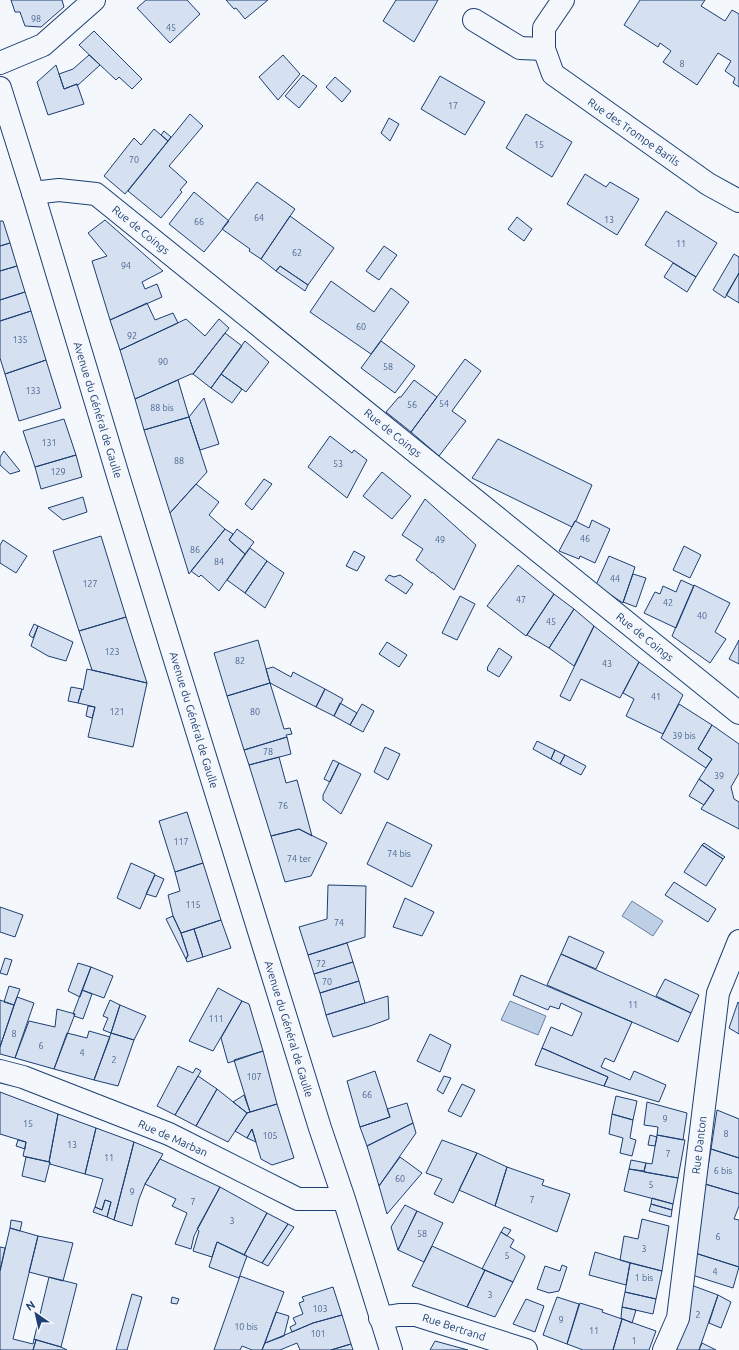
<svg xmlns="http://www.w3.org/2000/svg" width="739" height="1350" font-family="Ubuntu,sans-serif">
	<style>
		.water { fill: #bed0e5; stroke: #687fa3 }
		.building { fill: #d5e0f0; stroke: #1d3f73 }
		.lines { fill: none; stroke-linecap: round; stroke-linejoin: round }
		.minor-casing { stroke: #1d3f73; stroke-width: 24 }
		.major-casing { stroke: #1d3f73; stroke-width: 24 }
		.minor { stroke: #f4f7fb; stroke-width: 22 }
		.major { stroke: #f4f7fb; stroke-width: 22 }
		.labels { text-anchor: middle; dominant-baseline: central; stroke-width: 3; stroke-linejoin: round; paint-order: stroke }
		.number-label { font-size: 9px; fill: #4b6792 }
		.street-label { font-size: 11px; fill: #1d3f73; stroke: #f4f7fb }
	</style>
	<rect width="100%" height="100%" fill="#f4f7fb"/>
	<!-- water -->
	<path class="water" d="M 632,901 L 663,921 L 653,936 L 622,916 Z
		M 510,1001 L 546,1016 L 538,1035 L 501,1020 Z"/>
	<!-- building -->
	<path class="building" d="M 11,0 L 62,0 L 64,7 L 41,27 L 25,26 L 20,12 L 15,12 Z
		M 146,0 L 187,0 L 200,14 L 170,43 L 137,8 Z
		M 226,0 L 268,0 L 245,19 L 236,8 L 234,9 Z
		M 396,0 L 438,0 L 414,42 L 383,21 Z
		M 640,0 L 705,0 L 701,6 L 725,21 L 732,10 L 739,14 L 739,87 L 733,83 L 735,78 L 725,71 L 731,61 L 718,53 L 697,85 L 663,62 L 671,51 L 660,43 L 658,47 L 624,25 Z
		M 94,31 L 142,79 L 132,89 L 119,77 L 116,80 L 79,45 Z
		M 89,55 L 100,65 L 77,86 L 77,84 L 64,89 L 59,74 L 73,69 Z
		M 283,55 L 300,74 L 278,100 L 259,77 Z
		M 56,65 L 64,89 L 77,84 L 84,104 L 48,115 L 37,82 Z
		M 303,75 L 317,86 L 299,108 L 285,96 Z
		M 440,76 L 485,102 L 465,135 L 421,109 Z
		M 335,77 L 351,91 L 342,102 L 326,87 Z
		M 190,114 L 203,126 L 169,166 L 187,182 L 180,190 L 182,192 L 161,218 L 128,191 Z
		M 526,114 L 572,142 L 552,177 L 506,148 Z
		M 389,118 L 399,124 L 390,141 L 381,133 Z
		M 154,129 L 168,141 L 125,194 L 104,176 L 134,138 L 141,145 Z
		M 164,131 L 171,137 L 168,141 L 161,135 Z
		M 585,174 L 606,187 L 610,182 L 639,199 L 617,235 L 567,204 Z
		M 257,182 L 295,209 L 261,259 L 249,251 L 250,249 L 222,229 Z
		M 194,192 L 229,221 L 204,252 L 169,224 Z
		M 666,211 L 717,243 L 696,277 L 645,245 Z
		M 290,216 L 334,248 L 308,285 L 280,266 L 276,271 L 261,259 Z
		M 517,217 L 532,229 L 524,241 L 508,229 Z
		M 105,220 L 163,271 L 142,282 L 145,289 L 157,284 L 162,297 L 110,320 L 92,261 L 107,256 L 88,233 Z
		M 0,221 L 3,221 L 10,243 L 0,246 Z
		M 10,243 L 17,266 L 0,271 L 0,246 Z
		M 384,246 L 397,255 L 379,280 L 366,271 Z
		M 734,254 L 739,257 L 739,273 L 725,298 L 713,290 Z
		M 673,263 L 696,277 L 687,292 L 664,277 Z
		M 17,266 L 25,292 L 0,300 L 0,271 Z
		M 280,266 L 308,285 L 305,291 L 276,271 Z
		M 739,273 L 739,303 L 726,295 Z
		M 331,281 L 374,312 L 391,288 L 409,302 L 371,354 L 310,312 Z
		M 25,292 L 31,311 L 0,321 L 0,300 Z
		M 147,303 L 155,320 L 173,313 L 178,323 L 120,350 L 110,320 Z
		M 31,311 L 46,360 L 5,374 L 0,358 L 0,321 Z
		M 186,319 L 205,336 L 219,319 L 229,328 L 193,374 L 191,374 L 135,399 L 120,350 Z
		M 225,333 L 242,346 L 211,388 L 193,374 Z
		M 245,341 L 269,362 L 246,392 L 221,374 Z
		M 381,341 L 415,366 L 395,393 L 361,368 Z
		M 465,359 L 481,371 L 452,411 L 466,421 L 439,456 L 411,432 Z
		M 46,360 L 61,408 L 19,421 L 5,374 Z
		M 221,374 L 242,389 L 232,403 L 211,388 Z
		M 178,380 L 189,417 L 144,430 L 135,399 Z
		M 414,380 L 437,397 L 411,432 L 386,412 L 399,397 L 401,397 Z
		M 204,398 L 219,444 L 200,450 L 189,417 Z
		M 189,417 L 207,472 L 170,513 L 144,430 Z
		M 64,419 L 76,455 L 35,467 L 23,431 Z
		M 330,436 L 352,453 L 354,450 L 367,460 L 347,498 L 308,467 Z
		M 498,439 L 592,485 L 576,521 L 575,521 L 572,527 L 472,478 Z
		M 4,451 L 20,471 L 10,474 L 0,465 L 0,457 Z
		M 76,455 L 82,477 L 41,489 L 35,467 Z
		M 382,472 L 411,496 L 392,519 L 363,496 Z
		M 264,479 L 272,484 L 252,510 L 245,504 Z
		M 196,484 L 219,502 L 209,515 L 225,529 L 189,574 L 170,513 Z
		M 83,497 L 87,512 L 63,520 L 48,508 Z
		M 425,499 L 476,545 L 454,590 L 432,572 L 432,573 L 416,560 L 423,549 L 402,535 Z
		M 592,520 L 610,529 L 595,563 L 580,556 L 579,559 L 559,551 L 575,521 L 589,528 Z
		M 225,529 L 233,534 L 229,540 L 245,554 L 219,591 L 201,575 L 199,577 L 191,571 Z
		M 237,529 L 254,542 L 245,554 L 229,540 Z
		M 101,536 L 126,617 L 79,631 L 53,551 Z
		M 3,540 L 27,556 L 16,573 L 0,563 L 0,545 Z
		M 684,546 L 701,555 L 690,578 L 673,570 Z
		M 250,548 L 267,561 L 245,593 L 227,580 Z
		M 354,551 L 365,557 L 357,571 L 346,566 Z
		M 609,556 L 635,567 L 623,603 L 596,585 Z
		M 267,561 L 284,573 L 265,608 L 245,593 Z
		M 518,565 L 554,594 L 526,636 L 487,606 Z
		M 633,574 L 646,578 L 636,607 L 623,602 Z
		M 389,575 L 394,577 L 400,575 L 413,584 L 406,594 L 385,580 Z
		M 681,580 L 694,586 L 676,628 L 644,613 L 655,592 L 660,594 L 663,586 L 676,592 Z
		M 694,585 L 730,603 L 715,632 L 726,639 L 710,663 L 672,636 Z
		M 554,594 L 574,609 L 549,648 L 527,635 Z
		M 460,596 L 475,604 L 457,640 L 442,633 Z
		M 574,609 L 594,626 L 574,666 L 549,648 Z
		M 126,617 L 147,683 L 92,670 L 79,631 Z
		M 34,624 L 38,626 L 33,638 L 29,635 Z
		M 38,626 L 73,642 L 66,661 L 48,656 L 31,646 Z
		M 594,626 L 639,662 L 620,698 L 581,679 L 570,701 L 560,696 Z
		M 258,640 L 270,683 L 227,696 L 214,653 Z
		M 739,640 L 739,664 L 729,659 Z
		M 387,642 L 407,655 L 399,667 L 379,654 Z
		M 499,648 L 512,657 L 499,677 L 487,670 L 488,669 L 487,668 Z
		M 639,662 L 683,695 L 663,734 L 626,716 L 634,699 L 623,693 Z
		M 273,667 L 291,677 L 293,672 L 325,689 L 316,707 L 270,683 L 266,669 Z
		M 87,669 L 147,683 L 133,747 L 88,737 L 95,707 L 78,703 L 82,689 L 83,690 Z
		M 270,683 L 284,729 L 290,728 L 292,734 L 286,735 L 287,737 L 244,750 L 227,696 Z
		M 71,687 L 82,689 L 78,703 L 68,701 Z
		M 325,689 L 343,699 L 334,716 L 316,707 Z
		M 340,703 L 357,713 L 350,725 L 334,716 Z
		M 362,704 L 374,711 L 363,732 L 350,725 Z
		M 679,704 L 712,725 L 698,749 L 712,759 L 706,768 L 661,738 Z
		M 88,706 L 95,707 L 92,718 L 86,716 Z
		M 712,725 L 739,744 L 739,773 L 731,787 L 734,799 L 739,802 L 739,829 L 701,809 L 714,790 L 699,779 L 712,759 L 698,749 Z
		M 287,737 L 291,754 L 249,765 L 244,750 Z
		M 537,741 L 555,750 L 551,759 L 533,749 Z
		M 385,747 L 400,754 L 388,780 L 374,772 Z
		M 555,750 L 565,755 L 560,764 L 551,759 Z
		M 565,755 L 586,766 L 581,775 L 560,764 Z
		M 279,757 L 286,783 L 297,780 L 312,836 L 299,829 L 271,836 L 249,765 Z
		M 333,760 L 339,763 L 330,782 L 324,779 Z
		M 339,763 L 361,774 L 341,814 L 323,800 L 323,795 Z
		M 699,779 L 714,790 L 704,805 L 689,796 Z
		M 187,812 L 203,863 L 175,872 L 159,821 Z
		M 387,822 L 432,845 L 412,887 L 367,864 Z
		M 299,829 L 327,843 L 311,876 L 285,882 L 271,836 Z
		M 704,843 L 725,857 L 723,859 L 702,845 Z
		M 702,845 L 723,859 L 706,886 L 684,872 Z
		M 131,863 L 155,874 L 140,909 L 117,898 Z
		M 203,863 L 221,920 L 181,933 L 173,916 L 168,895 L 180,891 L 175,872 Z
		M 155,875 L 164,879 L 156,897 L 146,894 Z
		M 674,882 L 716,909 L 708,922 L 665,895 Z
		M 328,885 L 366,886 L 365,937 L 308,955 L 299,927 L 327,919 Z
		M 405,898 L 434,912 L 422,936 L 393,927 Z
		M 0,907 L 23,915 L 15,937 L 0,932 Z
		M 173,916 L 181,933 L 188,955 L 186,959 L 166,919 Z
		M 221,920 L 231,948 L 203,957 L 194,929 Z
		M 194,929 L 203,957 L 187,962 L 186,959 L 188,955 L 181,933 Z
		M 569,936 L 604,952 L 596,969 L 561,954 Z
		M 347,943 L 353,962 L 314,974 L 308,955 Z
		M 561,954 L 691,1013 L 678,1042 L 547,985 Z
		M 5,958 L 12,960 L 7,975 L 0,973 Z
		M 353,962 L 359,981 L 320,993 L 314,974 Z
		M 78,963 L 91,967 L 80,997 L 68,991 Z
		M 91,967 L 113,976 L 104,998 L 82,990 Z
		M 521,975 L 632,1022 L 614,1062 L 605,1058 L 601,1067 L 630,1080 L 634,1071 L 666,1085 L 659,1102 L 604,1086 L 608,1077 L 542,1048 L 551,1027 L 572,1036 L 582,1013 L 561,1003 L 559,1009 L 550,1006 L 548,1010 L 513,995 Z
		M 665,979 L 699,995 L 691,1013 L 656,996 Z
		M 359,981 L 365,1003 L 326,1015 L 320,993 Z
		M 9,986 L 20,989 L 14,1005 L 4,1002 Z
		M 218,988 L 242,1001 L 213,1051 L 189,1041 Z
		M 82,990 L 92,994 L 83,1019 L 74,1016 L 75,1014 L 73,1014 Z
		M 388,996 L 389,1019 L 370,1026 L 333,1037 L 326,1015 Z
		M 17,997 L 34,1003 L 15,1058 L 0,1054 L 0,1047 Z
		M 0,1000 L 14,1005 L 0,1047 Z
		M 110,1000 L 120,1005 L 111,1033 L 103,1030 L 108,1018 L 103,1016 Z
		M 242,1001 L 249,1004 L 263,1051 L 228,1063 L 221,1038 Z
		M 738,1002 L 739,1003 L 739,1034 L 729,1028 Z
		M 120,1005 L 146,1016 L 134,1040 L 111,1033 Z
		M 57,1009 L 75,1014 L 54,1069 L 15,1058 L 29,1021 L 55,1027 Z
		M 89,1031 L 110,1037 L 94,1080 L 54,1069 L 67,1033 L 87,1038 Z
		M 111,1033 L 134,1040 L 118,1086 L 94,1080 Z
		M 430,1034 L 451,1045 L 440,1072 L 417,1061 Z
		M 542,1048 L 608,1077 L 604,1086 L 535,1065 Z
		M 263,1051 L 277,1104 L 250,1112 L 234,1060 Z
		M 178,1066 L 193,1073 L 196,1068 L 201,1071 L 175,1115 L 157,1106 Z
		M 375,1071 L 390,1117 L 360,1127 L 347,1081 Z
		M 198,1076 L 217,1089 L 196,1126 L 175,1115 Z
		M 444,1076 L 451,1078 L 443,1094 L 437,1090 Z
		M 462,1084 L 475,1090 L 461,1117 L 448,1111 Z
		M 217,1089 L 247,1113 L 228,1142 L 196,1126 Z
		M 0,1092 L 58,1114 L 49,1162 L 23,1156 L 26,1142 L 0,1134 Z
		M 244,1095 L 250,1112 L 247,1113 L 233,1102 Z
		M 616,1096 L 637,1101 L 633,1120 L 612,1114 Z
		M 647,1102 L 687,1113 L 683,1140 L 657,1135 L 658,1127 L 644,1125 Z
		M 407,1103 L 413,1123 L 367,1146 L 360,1127 L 390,1117 L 387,1109 Z
		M 277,1104 L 294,1158 L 272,1165 L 261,1159 L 252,1129 L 247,1138 L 235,1131 L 247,1113 Z
		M 717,1110 L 739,1119 L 739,1158 L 711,1149 Z
		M 58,1114 L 96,1128 L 85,1174 L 50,1164 L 50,1162 L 49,1162 Z
		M 612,1114 L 633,1120 L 630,1138 L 636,1140 L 632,1156 L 620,1153 L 623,1138 L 609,1134 Z
		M 413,1123 L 416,1133 L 379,1186 L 367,1146 Z
		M 96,1128 L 134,1142 L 114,1220 L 107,1217 L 111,1202 L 105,1200 L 102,1210 L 95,1207 L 103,1179 L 85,1174 Z
		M 252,1129 L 256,1142 L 247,1138 Z
		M 650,1135 L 657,1137 L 655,1146 L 648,1145 Z
		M 657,1135 L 685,1140 L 678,1178 L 644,1172 L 646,1163 L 652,1164 Z
		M 18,1140 L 26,1142 L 25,1149 L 16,1146 Z
		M 442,1140 L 477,1153 L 453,1203 L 434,1194 L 442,1179 L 426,1173 Z
		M 134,1142 L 163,1154 L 145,1184 L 139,1199 L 132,1226 L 114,1220 Z
		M 711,1149 L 739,1158 L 739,1194 L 705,1184 Z
		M 477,1153 L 507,1167 L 495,1206 L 459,1190 Z
		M 26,1157 L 50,1162 L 45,1182 L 22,1176 Z
		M 400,1157 L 422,1173 L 387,1214 L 379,1186 Z
		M 160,1159 L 220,1187 L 194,1236 L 191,1249 L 175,1244 L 187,1213 L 172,1206 L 176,1199 L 145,1184 Z
		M 631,1160 L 646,1163 L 644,1171 L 629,1169 Z
		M 507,1167 L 544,1180 L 542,1185 L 570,1194 L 557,1232 L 495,1206 Z
		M 629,1169 L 678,1178 L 673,1204 L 624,1191 Z
		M 705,1184 L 739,1194 L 739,1206 L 734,1219 L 739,1220 L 739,1267 L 695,1253 Z
		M 220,1187 L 267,1213 L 244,1255 L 217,1242 L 212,1257 L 193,1251 L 199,1231 L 197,1229 Z
		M 652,1198 L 673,1204 L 672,1210 L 651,1204 Z
		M 105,1200 L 111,1202 L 107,1217 L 93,1212 L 95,1207 L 102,1210 Z
		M 651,1204 L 672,1210 L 671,1217 L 649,1211 Z
		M 405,1205 L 417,1211 L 398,1250 L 391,1227 Z
		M 417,1211 L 443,1223 L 424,1262 L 398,1250 Z
		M 267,1213 L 288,1224 L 262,1263 L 244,1255 Z
		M 642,1219 L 669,1226 L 662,1271 L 620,1260 L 624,1236 L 638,1239 Z
		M 11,1220 L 22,1222 L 20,1231 L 10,1228 Z
		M 288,1224 L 294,1227 L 268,1266 L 262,1263 Z
		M 504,1227 L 511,1230 L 507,1236 L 501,1232 Z
		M 10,1228 L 38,1236 L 13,1339 L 33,1344 L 34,1339 L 36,1340 L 33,1350 L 0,1350 L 0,1271 Z
		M 501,1232 L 514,1240 L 510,1247 L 524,1255 L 525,1257 L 513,1282 L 482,1269 Z
		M 38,1236 L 73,1243 L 63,1281 L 29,1272 Z
		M 217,1242 L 247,1256 L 239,1278 L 209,1267 Z
		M 432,1246 L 485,1270 L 467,1307 L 412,1286 Z
		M 0,1247 L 5,1248 L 0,1271 Z
		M 595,1252 L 630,1263 L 626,1285 L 589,1275 Z
		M 695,1253 L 739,1267 L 733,1288 L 692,1275 Z
		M 630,1263 L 662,1271 L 656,1299 L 625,1292 Z
		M 562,1265 L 567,1267 L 559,1291 L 549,1293 L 537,1289 L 545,1266 L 560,1271 Z
		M 485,1270 L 513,1282 L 495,1317 L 467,1307 Z
		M 240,1276 L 284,1292 L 262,1350 L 252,1350 L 242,1346 L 240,1350 L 214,1350 Z
		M 49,1277 L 77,1284 L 61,1347 L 34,1339 Z
		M 691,1285 L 718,1295 L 699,1350 L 674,1350 Z
		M 333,1287 L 342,1315 L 313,1323 L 292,1332 L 290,1327 L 296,1324 L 293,1318 L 303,1314 L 299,1303 L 304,1301 L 302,1297 Z
		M 625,1292 L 656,1299 L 653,1314 L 622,1307 Z
		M 132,1294 L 142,1297 L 127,1350 L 116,1350 Z
		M 718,1295 L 731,1302 L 721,1328 L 709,1323 Z
		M 172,1297 L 179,1299 L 177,1304 L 171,1303 Z
		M 557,1297 L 579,1304 L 567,1344 L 543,1335 Z
		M 526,1299 L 544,1306 L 535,1332 L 513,1324 Z
		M 580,1303 L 603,1310 L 602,1312 L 622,1319 L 613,1350 L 583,1350 L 567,1344 Z
		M 622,1307 L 636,1310 L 632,1323 L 621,1318 Z
		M 276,1312 L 289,1316 L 284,1336 L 265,1343 Z
		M 342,1315 L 351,1344 L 331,1350 L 300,1350 L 297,1343 L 280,1350 L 262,1350 L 265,1343 L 268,1342 L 313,1323 Z
		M 622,1319 L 656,1331 L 649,1350 L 613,1350 Z
		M 36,1340 L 61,1347 L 67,1350 L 33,1350 Z
		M 435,1341 L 468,1350 L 430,1350 Z
		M 702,1343 L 716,1350 L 699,1350 Z
		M 351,1344 L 353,1350 L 331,1350 Z"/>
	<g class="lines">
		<!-- minor casing -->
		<g class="minor-casing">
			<path id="minor" d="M 563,0 L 544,28 L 544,49 L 553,74 L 708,184 L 739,201
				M 474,20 L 520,48 L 544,49
				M 0,63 L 43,45 L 94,0
				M 33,193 L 59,190 L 96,194 L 739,713
				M 380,1318 L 399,1315 L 416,1315 L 526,1350
				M 664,1350 L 678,1318 L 718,993 L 739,941"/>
		</g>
		<!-- major casing -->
		<g class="major-casing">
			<path id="major" d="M 0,88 L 33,193 L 119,479 L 320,1128 L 344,1199 L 391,1350
				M 0,1071 L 23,1077 L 169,1134 L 298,1199 L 344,1199"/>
		</g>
		<!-- minor -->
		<use href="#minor" class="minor"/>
		<!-- major -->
		<use href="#major" class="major"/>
	</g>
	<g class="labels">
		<!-- number labels -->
		<g class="number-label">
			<text x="36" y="19">98</text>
			<text x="171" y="28">45</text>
			<text x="682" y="64">8</text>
			<text x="453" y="106">17</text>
			<text x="539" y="145">15</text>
			<text x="134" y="160">70</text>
			<text x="259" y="218">64</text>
			<text x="609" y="220">13</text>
			<text x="199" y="222">66</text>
			<text x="681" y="244">11</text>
			<text x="297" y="253">62</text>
			<text x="126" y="266">94</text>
			<text x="361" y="327">60</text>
			<text x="132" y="336">92</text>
			<text x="20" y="340">135</text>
			<text x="163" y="362">90</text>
			<text x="388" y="367">58</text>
			<text x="33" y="391">133</text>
			<text x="444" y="404">54</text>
			<text x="412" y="405">56</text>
			<text x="162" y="408">88 bis</text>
			<text x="49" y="443">131</text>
			<text x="179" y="461">88</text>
			<text x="338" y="464">53</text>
			<text x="58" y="472">129</text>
			<text x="585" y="539">46</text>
			<text x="440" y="540">49</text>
			<text x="195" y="550">86</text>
			<text x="219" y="562">84</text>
			<text x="615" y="579">44</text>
			<text x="90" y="584">127</text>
			<text x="521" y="600">47</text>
			<text x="668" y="603">42</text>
			<text x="702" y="616">40</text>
			<text x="551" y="622">45</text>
			<text x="112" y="652">123</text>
			<text x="240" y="661">82</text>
			<text x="607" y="664">43</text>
			<text x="656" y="697">41</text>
			<text x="117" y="712">121</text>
			<text x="255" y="712">80</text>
			<text x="684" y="736">39 bis</text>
			<text x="268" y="752">78</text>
			<text x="719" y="776">39</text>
			<text x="283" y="806">76</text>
			<text x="181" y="842">117</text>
			<text x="399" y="854">74 bis</text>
			<text x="299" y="859">74 ter</text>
			<text x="193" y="905">115</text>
			<text x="339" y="923">74</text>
			<text x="321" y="964">72</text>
			<text x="327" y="982">70</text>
			<text x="633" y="1005">11</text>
			<text x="216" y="1019">111</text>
			<text x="14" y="1034">8</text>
			<text x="41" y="1046">6</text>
			<text x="82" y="1053">4</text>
			<text x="114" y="1060">2</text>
			<text x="254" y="1077">107</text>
			<text x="367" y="1095">66</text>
			<text x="665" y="1119">9</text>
			<text x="28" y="1124">15</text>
			<text x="726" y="1134">8</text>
			<text x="270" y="1136">105</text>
			<text x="72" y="1145">13</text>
			<text x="668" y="1154">7</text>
			<text x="109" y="1158">11</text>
			<text x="723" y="1171">6 bis</text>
			<text x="400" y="1179">60</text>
			<text x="651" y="1185">5</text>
			<text x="132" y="1192">9</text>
			<text x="532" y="1200">7</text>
			<text x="193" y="1202">7</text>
			<text x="232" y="1221">3</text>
			<text x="422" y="1234">58</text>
			<text x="718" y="1237">6</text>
			<text x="644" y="1249">3</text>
			<text x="507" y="1256">5</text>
			<text x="715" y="1272">4</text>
			<text x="644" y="1278">1 bis</text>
			<text x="490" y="1295">3</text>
			<text x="320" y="1309">103</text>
			<text x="698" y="1315">2</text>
			<text x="561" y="1320">9</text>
			<text x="246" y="1327">10 bis</text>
			<text x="594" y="1331">11</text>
			<text x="318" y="1334">101</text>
			<text x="634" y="1341">1</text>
		</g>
		<!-- street labels -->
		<g class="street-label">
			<text transform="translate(634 132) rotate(35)">Rue des Trompe Barils</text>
			<text transform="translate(141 230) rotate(39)">Rue de Coings</text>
			<text transform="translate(98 410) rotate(73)">Avenue du Général de Gaulle</text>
			<text transform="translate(393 433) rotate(39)">Rue de Coings</text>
			<text transform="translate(645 637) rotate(39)">Rue de Coings</text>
			<text transform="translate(194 720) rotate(73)">Avenue du Général de Gaulle</text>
			<text transform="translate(289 1029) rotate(73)">Avenue du Général de Gaulle</text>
			<text transform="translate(173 1138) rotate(24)">Rue de Marban</text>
			<text transform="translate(699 1145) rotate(-83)">Rue Danton</text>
			<text transform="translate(454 1327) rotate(18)">Rue Bertrand</text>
		</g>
	</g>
	<!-- north arrow -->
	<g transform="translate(36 1314) rotate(326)" stroke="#f4f7fb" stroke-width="3" paint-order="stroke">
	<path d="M0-3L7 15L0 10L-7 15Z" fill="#1d3f73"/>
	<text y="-6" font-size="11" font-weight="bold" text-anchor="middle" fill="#1d3f73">N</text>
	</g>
</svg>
